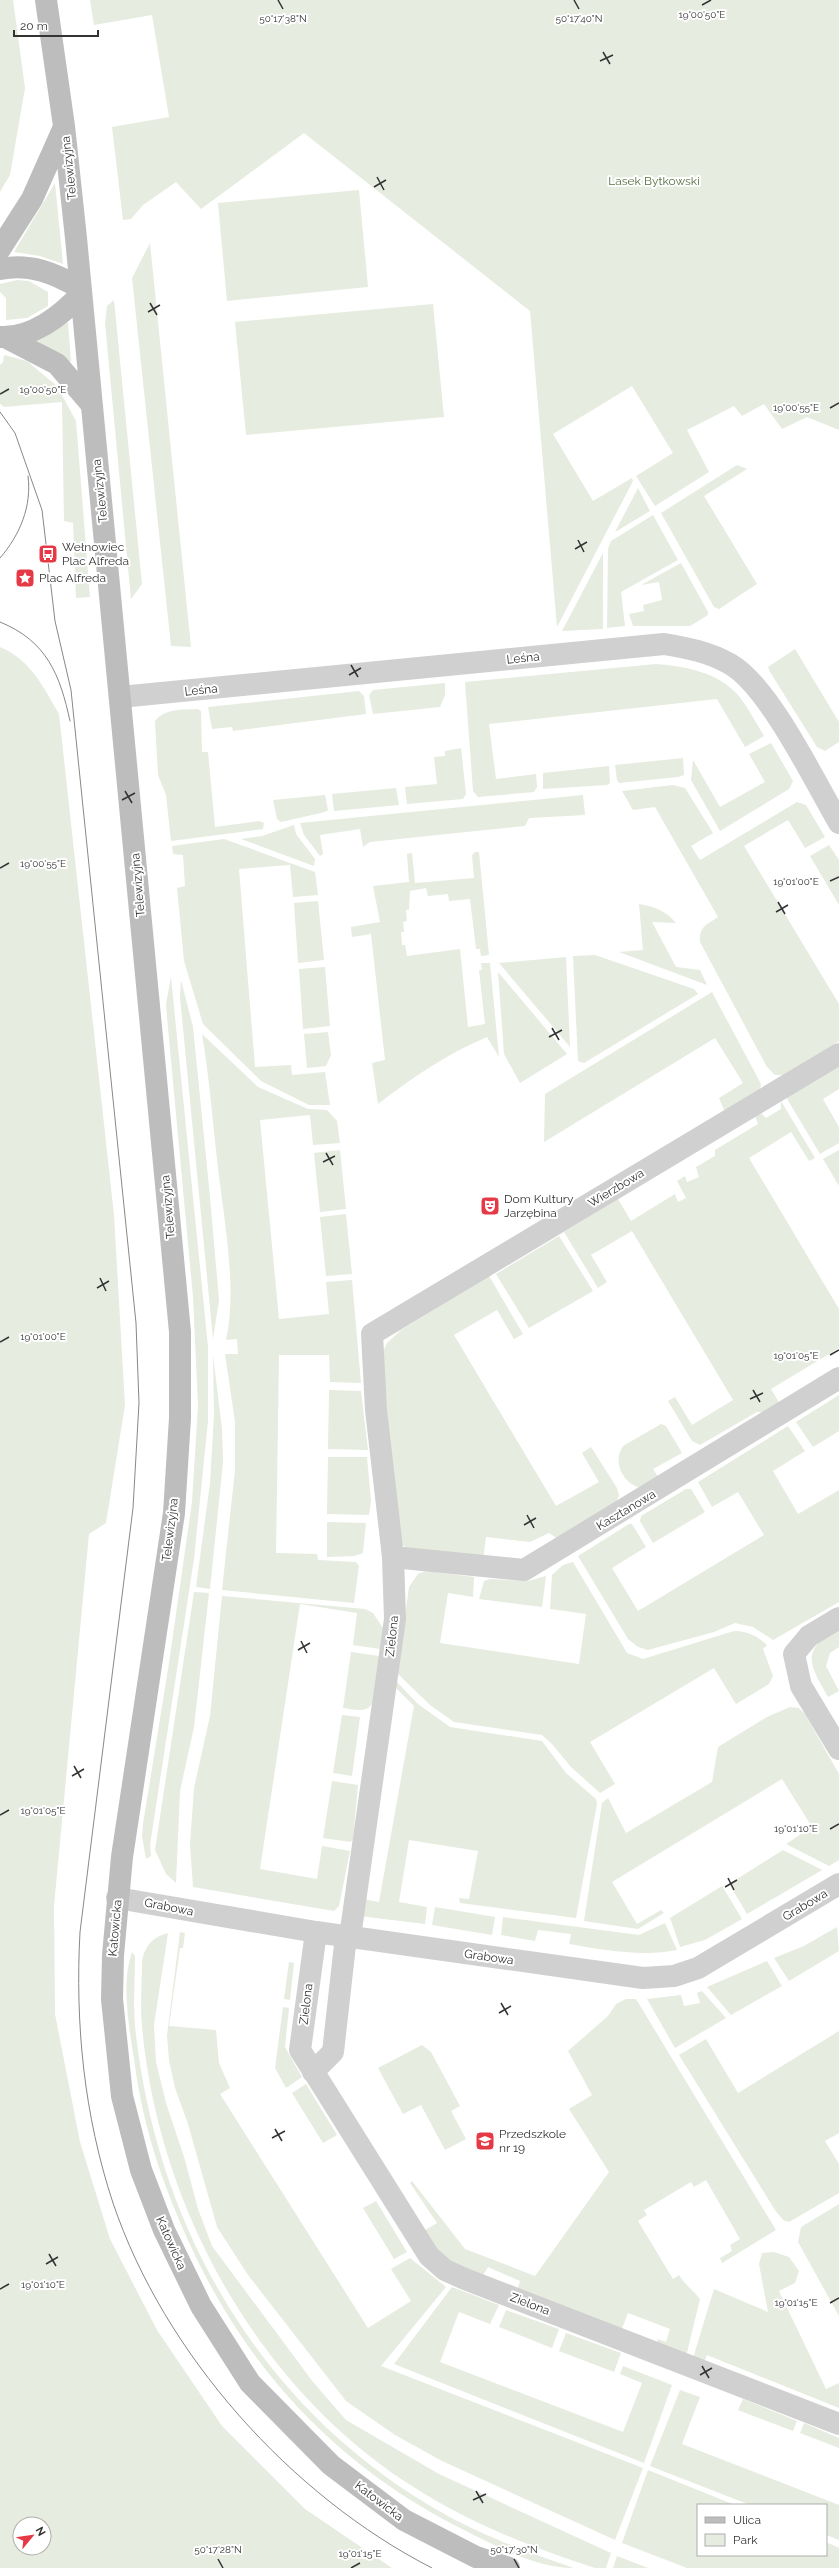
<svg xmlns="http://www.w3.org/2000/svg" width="839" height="2568" font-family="Raleway,sans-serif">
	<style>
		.green { fill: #e6ecdf; fill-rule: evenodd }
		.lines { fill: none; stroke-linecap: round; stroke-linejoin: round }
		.street { stroke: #d0d0d0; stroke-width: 22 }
		.secondary { stroke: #bdbdbd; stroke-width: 22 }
		.tram { stroke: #888; stroke-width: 1 }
		.ticks { fill: none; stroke: #333; stroke-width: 1.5 }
		.labels { text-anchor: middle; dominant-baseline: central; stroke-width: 4; stroke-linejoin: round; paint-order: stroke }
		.street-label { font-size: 12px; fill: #333; stroke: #fff }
		.park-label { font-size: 12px; fill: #56703f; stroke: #fff }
		.poi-label { font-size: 12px; fill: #333; stroke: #fff; text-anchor: start }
		.ticks-label { font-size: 10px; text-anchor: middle; fill: #333; stroke: #fff; stroke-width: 4; stroke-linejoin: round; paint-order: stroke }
	</style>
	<rect width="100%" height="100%" fill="#fff"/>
	<!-- green -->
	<path class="green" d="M 0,0 L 13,0 L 25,88 L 10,175 L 0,192 Z
		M 90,0 L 839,0 L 839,430 L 807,417 L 782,429 L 764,404 L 742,416 L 734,406 L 687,430 L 709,472 L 655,506 L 636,476 L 673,453 L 632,386 L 553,434 L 593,501 L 632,478 L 633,481 L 557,627 L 530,311 L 304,133 L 201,209 L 176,182 L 143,205 L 131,219 L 123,220 L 112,127 L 169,117 L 152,15 L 94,25 Z
		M 55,183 L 63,264 L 40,256 L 14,252 Z
		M 359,190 L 368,287 L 227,301 L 218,203 Z
		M 150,243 L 191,647 L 171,646 L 132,278 Z
		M 17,280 L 29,281 L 48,292 L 48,306 L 27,318 L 6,320 L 6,298 L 0,292 L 0,284 Z
		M 114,300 L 142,584 L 131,599 L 105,323 L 107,306 Z
		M 433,304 L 444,417 L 246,435 L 235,322 Z
		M 65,321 L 68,323 L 71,361 L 69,362 L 35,339 Z
		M 4,355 L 27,361 L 57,386 L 76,421 L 90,597 L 76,598 L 73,523 L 64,521 L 62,402 L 4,407 L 0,404 L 0,365 L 3,362 Z
		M 737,465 L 747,469 L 704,496 L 757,584 L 719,609 L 714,607 L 661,513 Z
		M 638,488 L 650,511 L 615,532 Z
		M 653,515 L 678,560 L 621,592 L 625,626 L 607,628 L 608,549 L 611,541 Z
		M 603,553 L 603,629 L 562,631 Z
		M 681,563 L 708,612 L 708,615 L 690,626 L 633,626 L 629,614 L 644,611 L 643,605 L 662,600 L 659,582 L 641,585 Z
		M 0,647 C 30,659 44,688 59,714 L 114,1215 L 125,1405 L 106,1523 L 89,1534 L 54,1906 L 55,2014 L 80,2142 L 110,2239 L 157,2330 L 222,2426 L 305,2509 L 392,2568 L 0,2568 ZM 20,2524 L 44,2524 L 44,2548 L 20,2548 Z
		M 795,649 L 839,722 L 839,742 L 825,751 L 817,747 L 770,672 L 768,667 Z
		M 656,664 C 684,666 718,672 738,695 C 748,707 756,723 764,736 L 745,747 L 717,699 L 489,724 L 496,779 L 536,774 L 537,787 L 534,792 L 478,797 L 473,791 L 465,682 Z
		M 445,683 L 445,695 L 440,707 L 373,714 L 369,695 L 373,690 Z
		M 359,691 L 364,696 L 366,714 L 233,731 L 232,727 L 212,729 L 208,707 Z
		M 198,709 L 201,711 L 202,752 L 208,752 L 215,827 L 259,821 L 264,823 L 263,829 L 171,841 L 166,795 L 158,775 L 155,721 C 165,708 183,710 198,709 Z
		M 771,743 L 793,781 L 789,789 L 720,831 L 691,780 L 693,760 L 720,807 L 765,782 L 749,754 Z
		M 461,748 L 466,794 L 463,799 L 407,804 L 405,787 L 437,784 L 434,757 L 445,756 L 445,751 Z
		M 683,758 L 684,775 L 678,777 L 619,783 L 617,780 L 615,765 Z
		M 609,766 L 610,783 L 607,785 L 543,789 L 543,773 Z
		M 673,785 L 685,788 L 713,833 L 691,846 L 700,860 L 797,802 L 806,805 L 825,837 L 805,848 L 788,820 L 744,846 L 839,1004 L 839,1041 L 783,1075 L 775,1075 L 767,1067 L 700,942 C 699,926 707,925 718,917 L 655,807 L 633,810 L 622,791 Z
		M 396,788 L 399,805 L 334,811 L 332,794 Z
		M 325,795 L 328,810 L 325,812 L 281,822 L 277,819 L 273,800 Z
		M 583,795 L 585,815 L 529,818 L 525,826 L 370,842 L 363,847 L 360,829 L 320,835 L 323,854 L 320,856 L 304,835 L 300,823 Z
		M 294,825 L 296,834 L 315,859 L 314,866 L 241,839 L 262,836 Z
		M 224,839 L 315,872 L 318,895 L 293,897 L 290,865 L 239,869 L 255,1067 L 291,1065 L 292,1075 L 325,1072 L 330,1105 L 309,1105 L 261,1081 L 203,1024 L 184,961 L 177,888 L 185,886 L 183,855 L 173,854 L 172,846 Z
		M 829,845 L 839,860 L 839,905 L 810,856 Z
		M 475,852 L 479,852 L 489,955 L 481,956 L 480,949 L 476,949 L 470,899 L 449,901 L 448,894 L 428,896 L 426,888 L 410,891 L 409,910 L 406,910 L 407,921 L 403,922 L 404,932 L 401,932 L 402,945 L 405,945 L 407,956 L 460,949 L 468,1027 L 485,1024 L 479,970 L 482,970 L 481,963 L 490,963 L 499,1057 L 487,1037 C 448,1053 412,1078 378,1104 L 372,1063 L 385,1060 L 371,934 L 352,937 L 351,927 L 380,922 L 373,886 L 409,882 L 407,854 L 412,853 L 415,883 L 474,878 L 472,855 Z
		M 318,901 L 324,960 L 298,963 L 294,903 Z
		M 639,904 C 654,906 666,911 676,923 L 652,922 L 676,967 L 700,970 L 707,985 L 619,952 L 643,950 Z
		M 595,955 L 694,989 L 698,994 L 584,1063 L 578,1061 L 573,956 Z
		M 566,957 L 570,1047 L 499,963 Z
		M 325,967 L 330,1026 L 303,1029 L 299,969 Z
		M 498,972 L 567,1054 L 520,1083 L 504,1054 Z
		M 171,977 L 208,1347 L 208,1421 L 194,1559 L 150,1845 L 151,1856 L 146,1859 L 142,1836 L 143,1824 L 169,1663 L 192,1502 L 198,1406 L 193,1297 L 168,1028 L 166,1004 Z
		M 181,980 L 193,1027 L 210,1197 L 219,1300 L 213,1339 L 180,997 Z
		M 712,992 L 761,1084 L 760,1090 L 725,1112 L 719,1098 L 743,1083 L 715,1038 L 544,1142 L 545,1094 Z
		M 328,1032 L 331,1055 L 326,1066 L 307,1068 L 304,1034 Z
		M 202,1034 L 258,1087 L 308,1109 L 327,1110 L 337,1121 L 340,1143 L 313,1145 L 310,1115 L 260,1120 L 279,1319 L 329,1314 L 326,1282 L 352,1280 L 361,1383 L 330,1382 L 329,1355 L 279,1355 L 276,1553 L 317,1554 L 318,1560 L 356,1562 L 359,1566 L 354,1603 L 222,1590 L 235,1470 L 235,1422 L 225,1354 L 238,1354 L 237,1339 L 226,1340 C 237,1292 225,1225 219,1176 C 213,1129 210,1081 202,1034 Z
		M 839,1065 L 839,1089 L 823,1099 L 839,1127 L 839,1143 L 820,1154 L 786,1097 Z
		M 781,1101 L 815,1158 L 809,1161 L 791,1132 L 749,1158 L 839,1309 L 839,1348 L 771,1389 L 782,1407 L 772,1413 L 757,1412 L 700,1445 L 692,1441 L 668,1401 L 675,1397 L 692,1425 L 733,1400 L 632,1231 L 591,1255 L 607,1282 L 598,1288 L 564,1232 L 618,1199 L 631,1221 L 675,1194 L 678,1202 L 686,1198 L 677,1181 L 685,1176 L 687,1182 L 699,1177 L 696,1167 L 715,1156 L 715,1150 L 758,1124 L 755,1115 L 760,1112 L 766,1118 L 781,1109 Z
		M 340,1150 L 346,1209 L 320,1212 L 314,1153 Z
		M 839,1150 L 839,1186 L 823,1159 Z
		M 346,1214 L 352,1274 L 326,1276 L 320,1217 Z
		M 559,1236 L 593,1291 L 529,1328 L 496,1274 Z
		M 489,1276 L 523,1334 L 514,1339 L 497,1310 L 454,1335 L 556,1506 L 599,1482 L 582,1453 L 591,1447 L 617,1488 L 619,1495 L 615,1507 L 561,1541 L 549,1533 L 530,1542 L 486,1537 L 483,1560 L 406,1548 L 400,1542 L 381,1356 L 387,1343 L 401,1330 Z
		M 213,1355 L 222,1429 L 223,1462 L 210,1589 L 196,1587 L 210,1483 L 214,1415 Z
		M 329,1390 L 361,1391 L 368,1450 L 328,1449 Z
		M 839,1395 L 839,1431 L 813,1447 L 796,1422 Z
		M 661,1424 L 666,1426 L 682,1453 L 653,1469 L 662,1483 C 658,1484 654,1487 650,1488 C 628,1492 610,1465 623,1446 Z
		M 788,1426 L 805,1451 L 773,1471 L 798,1514 L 839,1490 L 839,1602 L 773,1640 L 753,1627 L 735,1623 L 714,1632 L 648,1650 L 638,1647 L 628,1639 L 578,1556 L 629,1524 L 632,1524 L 646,1547 L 612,1568 L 638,1611 L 764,1535 L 738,1492 L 712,1507 L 698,1482 Z
		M 328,1457 L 367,1457 L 371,1501 L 369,1515 L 327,1514 Z
		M 686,1489 L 691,1489 L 705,1512 L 653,1543 L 640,1521 L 641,1516 Z
		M 327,1522 L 366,1523 L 363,1553 L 354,1556 L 327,1557 Z
		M 573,1562 L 627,1653 L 643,1659 L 734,1631 C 748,1631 757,1636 767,1645 L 763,1649 L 773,1676 L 769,1684 L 736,1704 L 714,1668 L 590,1742 L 615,1784 L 600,1793 L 571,1767 L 552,1744 L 542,1735 L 454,1722 L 430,1705 L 397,1673 L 409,1587 L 418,1574 L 426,1571 L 474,1577 L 473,1597 L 448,1593 L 440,1643 L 579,1664 L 586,1614 L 550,1609 L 552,1575 L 563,1565 Z
		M 546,1576 L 542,1607 L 479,1599 L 484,1581 L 490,1579 L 528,1581 Z
		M 194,1592 L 209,1593 L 194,1727 L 180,1791 L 176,1883 L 166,1874 L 155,1850 Z
		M 222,1596 L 365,1609 L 373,1613 L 383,1628 L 380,1649 L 353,1645 L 357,1613 L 300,1604 L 260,1869 L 317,1879 L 322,1846 L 350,1851 L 339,1906 L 334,1911 L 193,1887 L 190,1844 L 194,1788 L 210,1716 Z
		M 839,1627 L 839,1647 L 830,1653 L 826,1666 L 839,1691 L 828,1697 C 809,1664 800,1650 839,1627 Z
		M 351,1652 L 379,1656 L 372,1703 C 367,1714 353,1709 343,1708 Z
		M 396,1681 L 418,1704 L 450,1727 L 542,1741 L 566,1773 L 596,1799 L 597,1804 L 576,1918 L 460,1903 L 459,1898 L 469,1899 L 478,1851 L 409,1840 L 399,1902 L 427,1907 L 425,1924 L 359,1916 L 362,1899 L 379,1902 L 414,1706 L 394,1686 Z
		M 790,1707 L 799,1708 L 805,1714 L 839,1774 L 839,1860 L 829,1866 L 786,1844 L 812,1827 L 782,1779 L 612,1882 L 637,1924 L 661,1910 L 664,1913 L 638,1929 L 584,1921 L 602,1803 L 608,1798 L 626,1833 L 712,1782 L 718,1747 L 767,1717 Z
		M 342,1715 L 360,1717 L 352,1776 L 333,1773 Z
		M 332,1781 L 358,1785 L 353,1840 L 350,1842 L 323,1838 Z
		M 783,1850 L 822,1870 L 747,1914 L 729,1884 Z
		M 722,1886 L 742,1919 L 705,1940 L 680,1947 L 670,1918 Z
		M 435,1907 L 495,1917 L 492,1935 L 432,1925 Z
		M 503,1917 L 639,1935 L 665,1923 L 677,1950 C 643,1957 603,1950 569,1944 L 571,1934 L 538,1930 L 535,1941 L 501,1935 Z
		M 837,1927 L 839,1951 L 789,1981 L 774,1958 L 804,1946 Z
		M 180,1932 L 185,1933 L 183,1948 L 180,1948 L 169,2026 L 216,2030 L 219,2063 L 230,2088 L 220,2094 L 368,2328 L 411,2301 L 391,2269 L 410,2258 L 446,2287 L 381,2366 L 643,2468 L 615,2540 L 442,2461 L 395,2435 L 346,2401 L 248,2275 L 217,2227 L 188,2124 L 175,2088 L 169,2060 L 167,2035 Z
		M 168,1933 L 154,2025 L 156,2062 L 166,2103 L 185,2160 L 198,2209 L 212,2246 L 313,2382 L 346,2420 L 439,2474 L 611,2553 L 606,2568 L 595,2568 C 531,2547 469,2523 412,2486 C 258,2388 158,2207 142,2026 C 140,2005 142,1982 142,1961 C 145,1945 153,1937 168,1933 Z
		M 132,1952 L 135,1956 C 135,1979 133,2003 135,2026 C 156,2228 261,2409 439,2511 C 482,2536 528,2552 574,2568 C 535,2568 496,2546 462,2529 C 329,2462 237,2358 180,2222 C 157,2169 141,2115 134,2059 C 129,2026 121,1984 132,1952 Z
		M 767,1961 L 782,1986 L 731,2015 L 707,1987 Z
		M 289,1962 L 294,1963 L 290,2000 L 284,1999 Z
		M 702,1991 L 726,2018 L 675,2048 L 647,1999 L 681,1995 L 684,2006 L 700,2003 L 697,1993 Z
		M 626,1999 L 636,1999 L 776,2230 L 722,2263 L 720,2258 L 732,2251 L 730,2245 L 740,2239 L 706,2180 L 694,2187 L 691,2182 L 644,2210 L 647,2215 L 638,2221 L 673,2279 L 679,2275 C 686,2286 693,2290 700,2299 L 686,2357 L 656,2344 L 658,2339 L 666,2342 L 670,2329 L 628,2313 L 621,2331 L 518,2288 L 520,2281 L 488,2267 L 482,2277 L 445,2260 L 422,2232 L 437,2223 L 410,2183 L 412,2181 L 465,2249 L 535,2276 L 609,2172 L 569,2109 L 592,2095 L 568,2051 L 608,2016 L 616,2004 Z
		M 283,2007 L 289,2008 L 285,2047 L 302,2077 L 286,2088 L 275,2068 Z
		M 839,2031 L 839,2133 L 825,2141 L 839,2164 L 839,2193 L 789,2222 L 783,2220 L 775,2210 L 679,2055 L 706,2039 L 738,2093 Z
		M 422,2045 L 431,2052 L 460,2106 L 451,2111 L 466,2139 L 445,2150 L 421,2105 L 403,2114 L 378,2068 Z
		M 306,2084 L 337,2135 L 323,2143 L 292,2093 Z
		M 376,2201 L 407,2252 L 394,2259 L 363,2208 Z
		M 839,2204 L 839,2316 L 798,2242 L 801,2227 Z
		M 774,2252 L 789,2257 L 799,2271 L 795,2283 L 779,2291 L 826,2389 L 839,2383 L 839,2408 L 707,2355 L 703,2365 L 693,2358 L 714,2289 L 768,2312 L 759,2264 L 762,2253 Z
		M 452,2287 L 499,2305 L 490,2324 L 459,2312 L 440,2362 L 623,2432 L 642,2383 L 620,2374 L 623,2366 L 672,2385 L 644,2463 L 394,2364 Z
		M 506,2310 L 559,2329 L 552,2348 L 499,2327 Z
		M 566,2333 L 621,2353 L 614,2372 L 559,2351 Z
		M 680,2390 L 700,2397 L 682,2444 L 839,2505 L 839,2540 L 826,2535 L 826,2505 L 750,2505 L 650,2466 Z
		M 743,2399 L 797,2421 L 793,2431 L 738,2410 Z
		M 804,2423 L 839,2438 L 839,2448 L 800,2433 Z
		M 648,2470 L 735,2505 L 698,2505 L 698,2555 L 826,2555 L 826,2542 L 839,2548 L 839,2568 L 687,2568 L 622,2543 Z
		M 617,2556 L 648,2568 L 613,2568 Z"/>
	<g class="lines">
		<!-- street -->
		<path class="street" d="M 120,697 L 664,644 C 688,648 709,652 730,664 C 769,686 815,782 839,823
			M 393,1557 L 524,1570 L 839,1378
			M 839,1618 L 809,1636 L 794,1654 L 801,1686 L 839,1749
			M 117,1898 L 316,1932 L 643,1978 L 674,1976 L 698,1968 L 839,1884
			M 316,1932 L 300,2050 L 429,2256 L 445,2270 L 465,2279 L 839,2424
			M 350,1937 L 395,1619 L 393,1557 L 376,1410 L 372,1334 L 839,1054
			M 313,2072 L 333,2052 L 346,1936"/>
		<!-- secondary -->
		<path class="secondary" d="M 46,0 L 64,126 L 76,238 L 180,1332 L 180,1418 L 174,1513 L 122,1857 L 113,1955 L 112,1999 L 122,2096 L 141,2170 L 164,2230 L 201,2306 L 250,2383 L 331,2465 L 404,2520 L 476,2557 L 509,2568
			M 0,249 L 32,199 L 64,127
			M 0,269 C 30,263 54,273 80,288
			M 0,337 C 31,339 61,316 81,294
			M 7,338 L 57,364 L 92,405"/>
		<!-- tram -->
		<path class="tram" d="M 0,412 L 15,433 L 42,510 L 55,621 L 71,690 L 136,1323 L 139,1403 L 133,1508 L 80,1932 C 75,2024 84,2115 113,2203 C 164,2354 291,2496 432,2568
			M 0,558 C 20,535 32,506 28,476
			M 0,622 C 47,641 60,675 70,721"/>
	</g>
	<!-- ticks -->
	<path class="ticks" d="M 278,0 L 283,9M 574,0 L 579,9M 702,5 L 711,0M 603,52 L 610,64M 600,61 L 613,55M 377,177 L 384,190M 374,187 L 386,180M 150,303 L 157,315M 148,312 L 160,305M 0,394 L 9,389M 830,408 L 839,403M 578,540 L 584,552M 575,549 L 587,542M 351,665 L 358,677M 349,675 L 361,668M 125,791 L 132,803M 122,800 L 135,793M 0,868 L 9,863M 830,881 L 839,877M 778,902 L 785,914M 776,912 L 788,905M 552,1028 L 559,1040M 549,1037 L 562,1030M 326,1153 L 333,1165M 323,1162 L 335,1156M 100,1278 L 106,1291M 97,1288 L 109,1281M 0,1342 L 9,1337M 830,1355 L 839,1350M 753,1390 L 760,1402M 750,1399 L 763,1393M 527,1515 L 534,1528M 524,1525 L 536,1518M 301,1641 L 307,1653M 298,1650 L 310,1643M 74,1766 L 81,1778M 72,1776 L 84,1769M 0,1815 L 9,1810M 830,1829 L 839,1824M 728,1878 L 734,1890M 725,1887 L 737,1880M 501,2003 L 508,2015M 499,2013 L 511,2006M 275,2129 L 282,2141M 272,2138 L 285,2131M 49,2254 L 56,2266M 46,2264 L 58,2257M 0,2289 L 9,2284M 830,2303 L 839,2298M 702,2366 L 709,2378M 700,2375 L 712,2368M 476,2491 L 483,2503M 473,2500 L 486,2494M 218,2559 L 223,2568M 514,2559 L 519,2568M 351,2568 L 360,2563"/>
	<!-- icons -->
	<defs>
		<g id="bus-square" transform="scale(1)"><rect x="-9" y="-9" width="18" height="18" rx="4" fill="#e63946" stroke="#fff"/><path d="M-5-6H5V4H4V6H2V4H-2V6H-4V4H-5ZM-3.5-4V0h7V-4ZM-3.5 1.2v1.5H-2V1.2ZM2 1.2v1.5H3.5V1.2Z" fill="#fff"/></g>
		<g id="sight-square" transform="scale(1)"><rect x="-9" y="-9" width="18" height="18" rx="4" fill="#e63946" stroke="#fff"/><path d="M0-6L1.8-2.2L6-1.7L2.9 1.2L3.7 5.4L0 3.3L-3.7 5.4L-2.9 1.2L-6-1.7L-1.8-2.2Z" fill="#fff"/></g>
		<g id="theatre-square" transform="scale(1)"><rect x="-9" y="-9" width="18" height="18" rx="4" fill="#e63946" stroke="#fff"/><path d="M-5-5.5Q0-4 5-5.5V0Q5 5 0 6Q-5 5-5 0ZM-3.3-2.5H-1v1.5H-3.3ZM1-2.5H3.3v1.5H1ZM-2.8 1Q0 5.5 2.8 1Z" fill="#fff"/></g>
		<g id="school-square" transform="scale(1)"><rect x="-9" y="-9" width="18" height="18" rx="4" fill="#e63946" stroke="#fff"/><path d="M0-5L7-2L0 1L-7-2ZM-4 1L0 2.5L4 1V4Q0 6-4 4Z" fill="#fff"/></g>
	</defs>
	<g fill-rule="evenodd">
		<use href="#bus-square" x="48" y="554"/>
		<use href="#sight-square" x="25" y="578"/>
		<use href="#theatre-square" x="490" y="1206"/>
		<use href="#school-square" x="485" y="2141"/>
	</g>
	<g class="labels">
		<!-- street labels -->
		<g class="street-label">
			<text transform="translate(69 168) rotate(-96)">Telewizyjna</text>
			<text transform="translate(100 491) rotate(-96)">Telewizyjna</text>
			<text transform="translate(523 658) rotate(-6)">Leśna</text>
			<text transform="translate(201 690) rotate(-6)">Leśna</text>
			<text transform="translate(138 885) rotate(-95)">Telewizyjna</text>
			<text transform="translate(616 1188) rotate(-31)">Wierzbowa</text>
			<text transform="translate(168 1207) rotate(-95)">Telewizyjna</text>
			<text transform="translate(626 1510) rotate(-31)">Kasztanowa</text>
			<text transform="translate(170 1530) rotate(-83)">Telewizyjna</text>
			<text transform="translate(392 1636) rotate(-84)">Zielona</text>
			<text transform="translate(805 1905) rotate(-31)">Grabowa</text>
			<text transform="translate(169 1907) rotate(11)">Grabowa</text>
			<text transform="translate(115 1928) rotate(-85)">Katowicka</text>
			<text transform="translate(489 1957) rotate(8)">Grabowa</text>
			<text transform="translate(306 2004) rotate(-83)">Zielona</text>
			<text transform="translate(171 2243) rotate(66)">Katowicka</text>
			<text transform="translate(530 2304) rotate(21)">Zielona</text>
			<text transform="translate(379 2501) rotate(37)">Katowicka</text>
		</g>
		<!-- park labels -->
		<g class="park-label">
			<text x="654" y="181">Lasek Bytkowski</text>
		</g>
		<!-- poi labels -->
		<g class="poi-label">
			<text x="62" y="547">Wełnowiec<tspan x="62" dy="14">Plac Alfreda</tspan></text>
			<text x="39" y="578">Plac Alfreda</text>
			<text x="504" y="1199">Dom Kultury<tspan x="504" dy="14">Jarzębina</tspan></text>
			<text x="499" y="2134">Przedszkole<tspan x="499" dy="14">nr 19</tspan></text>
		</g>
	</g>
	<g class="ticks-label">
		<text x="702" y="18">19°00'50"E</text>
		<text x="283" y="22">50°17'38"N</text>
		<text x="579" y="22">50°17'40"N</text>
		<text x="43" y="393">19°00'50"E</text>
		<text x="796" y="411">19°00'55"E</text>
		<text x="43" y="867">19°00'55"E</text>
		<text x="796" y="885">19°01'00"E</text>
		<text x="43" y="1340">19°01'00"E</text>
		<text x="796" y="1359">19°01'05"E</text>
		<text x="43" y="1814">19°01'05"E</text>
		<text x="796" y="1832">19°01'10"E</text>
		<text x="43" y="2288">19°01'10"E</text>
		<text x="796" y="2306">19°01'15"E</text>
		<text x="218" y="2553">50°17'28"N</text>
		<text x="514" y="2553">50°17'30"N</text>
		<text x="360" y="2557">19°01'15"E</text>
	</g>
	<!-- legend -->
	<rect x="697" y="2504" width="130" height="52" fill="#ffffff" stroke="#adadad"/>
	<rect x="705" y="2517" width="20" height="6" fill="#bdbdbd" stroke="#adadad"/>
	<text x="733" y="2524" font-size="12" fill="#333333">Ulica</text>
	<rect x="705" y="2534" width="20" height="12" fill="#e6ecdf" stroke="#adadad"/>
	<text x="733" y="2544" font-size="12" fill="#333333">Park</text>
	<!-- north arrow -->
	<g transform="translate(32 2536) rotate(61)"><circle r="19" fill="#ffffff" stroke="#adadad"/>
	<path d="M0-3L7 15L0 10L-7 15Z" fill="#e63946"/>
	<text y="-6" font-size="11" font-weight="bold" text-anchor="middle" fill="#333333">N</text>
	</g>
	<!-- scale -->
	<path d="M14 30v6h84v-6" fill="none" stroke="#333333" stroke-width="2"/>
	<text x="20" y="30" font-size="12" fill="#333333" stroke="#ffffff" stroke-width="3" paint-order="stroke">20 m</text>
</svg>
